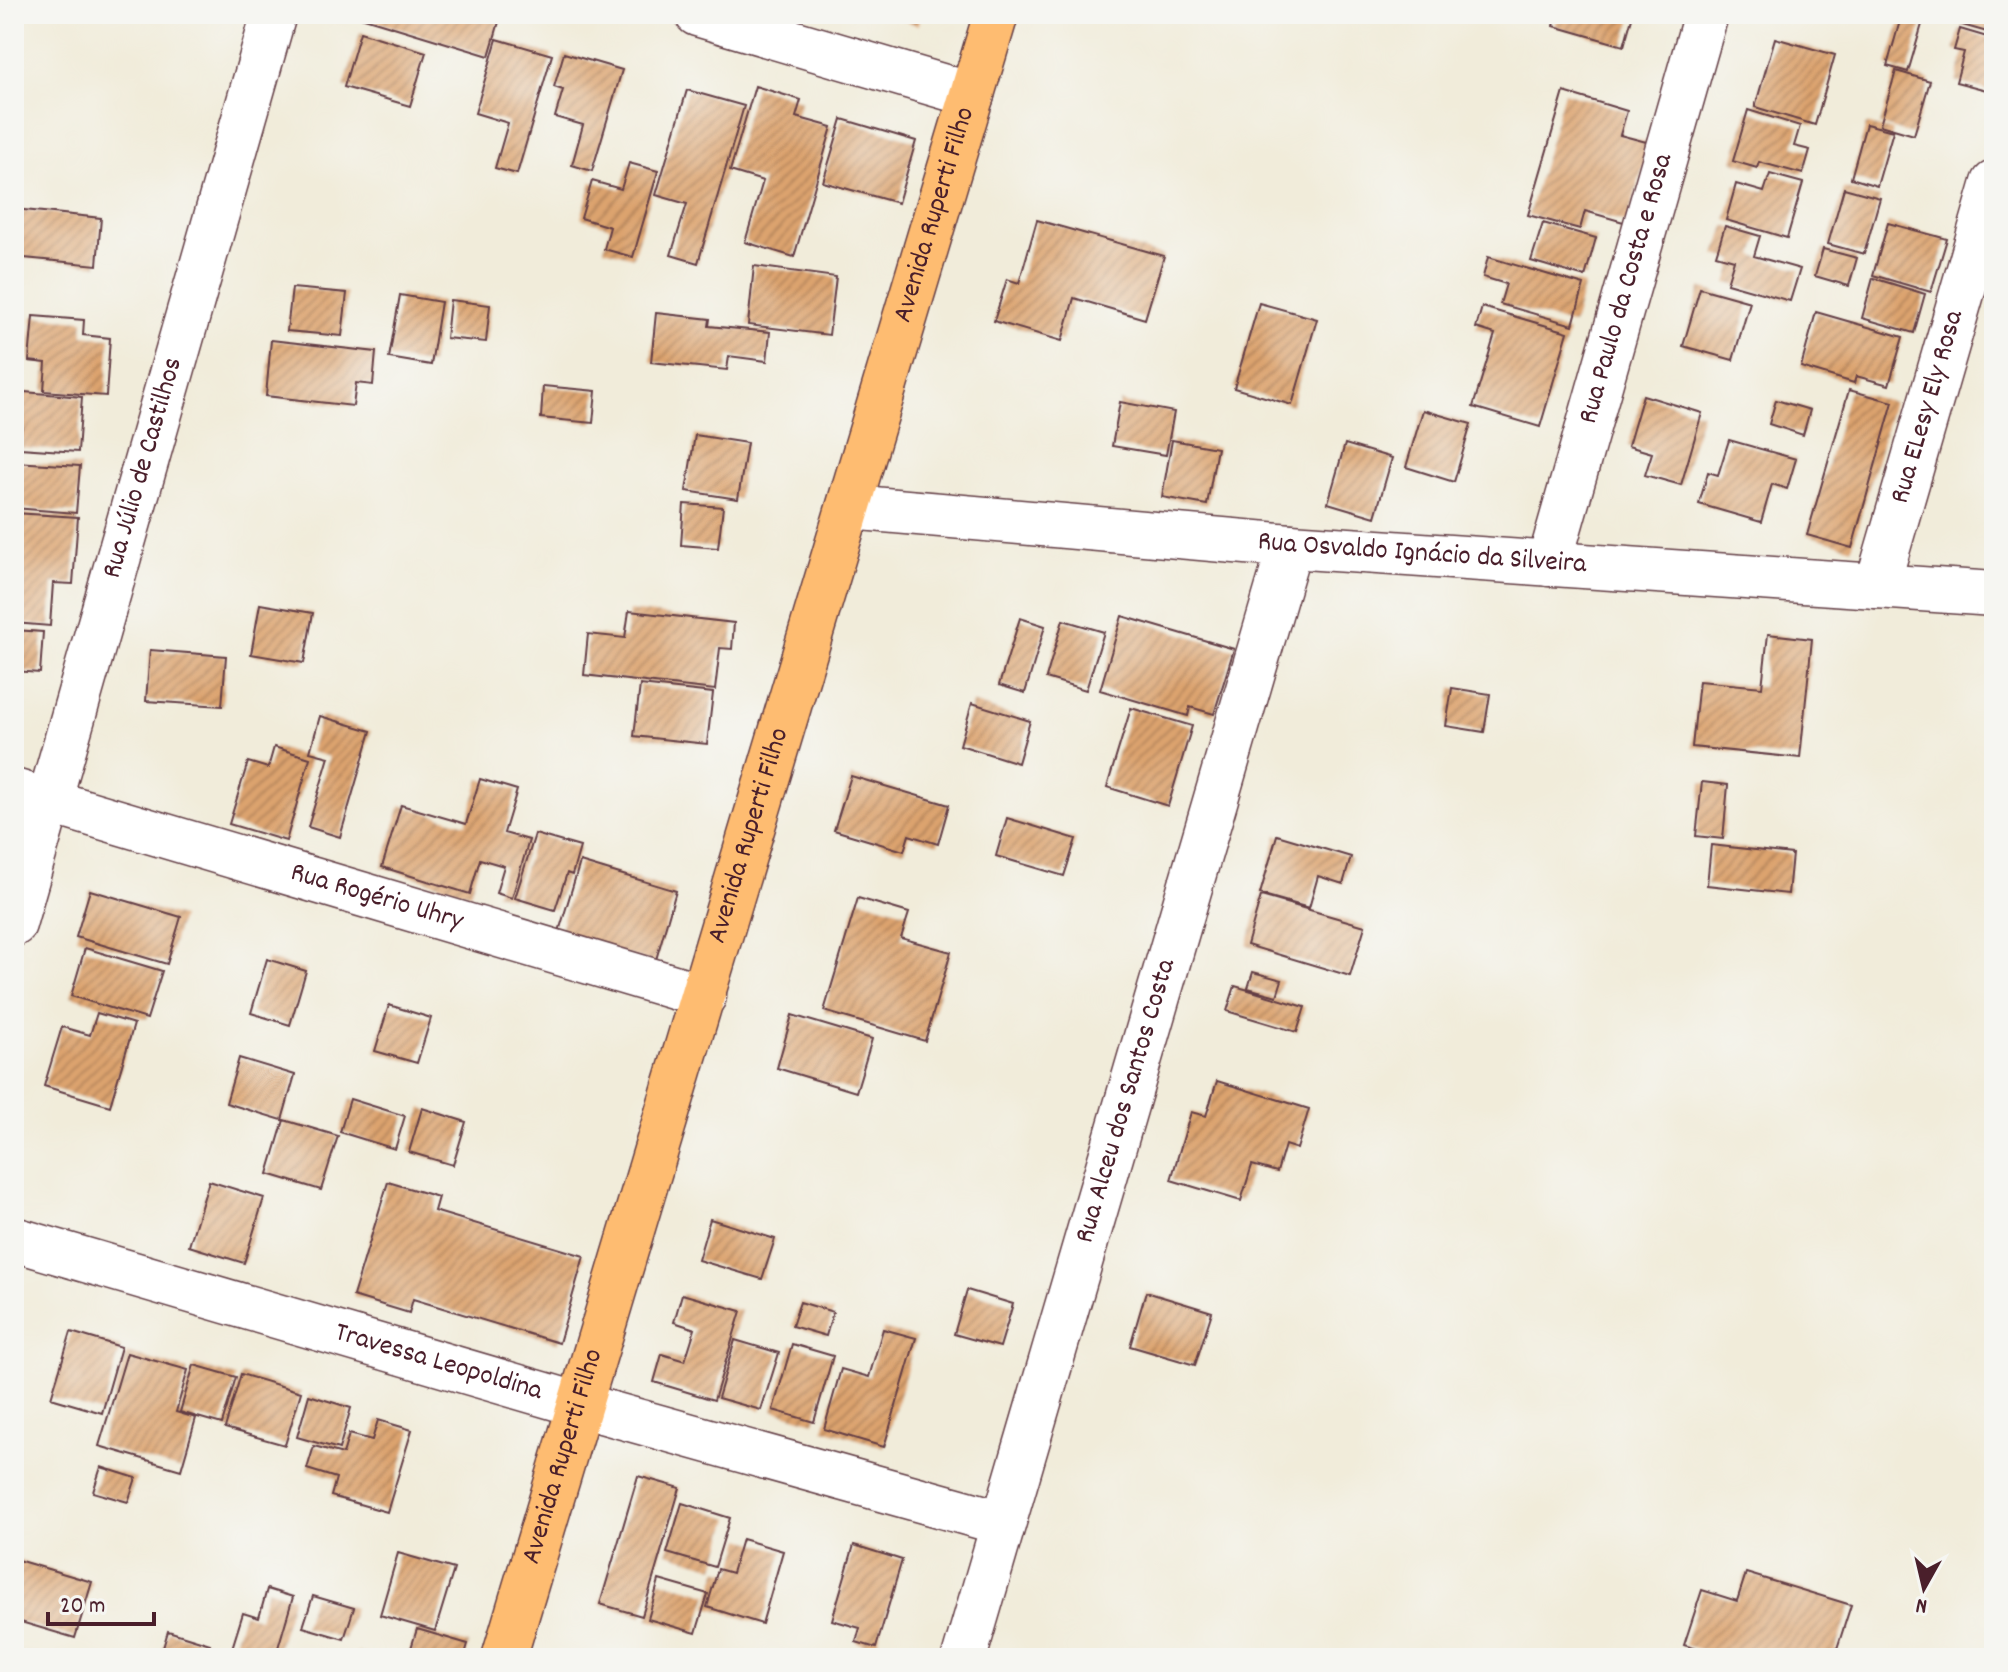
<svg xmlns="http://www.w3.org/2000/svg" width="2008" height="1672" font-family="Dekko,sans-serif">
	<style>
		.building { fill: url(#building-hatch) }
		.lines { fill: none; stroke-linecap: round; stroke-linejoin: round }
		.minor-casing { stroke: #633e45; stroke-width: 47 }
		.major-casing { stroke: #633e45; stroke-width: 47 }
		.minor { stroke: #fff; stroke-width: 44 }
		.major { stroke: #febc71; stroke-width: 44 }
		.labels { text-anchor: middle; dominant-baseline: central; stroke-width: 8; stroke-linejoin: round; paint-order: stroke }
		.street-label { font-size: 28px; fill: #4a1f2b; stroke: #f6f6f2 }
	</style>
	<defs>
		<pattern id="building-hatch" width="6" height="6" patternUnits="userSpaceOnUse" patternTransform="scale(2)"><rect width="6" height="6" fill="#dca36e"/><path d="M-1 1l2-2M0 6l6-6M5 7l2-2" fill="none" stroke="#b4845b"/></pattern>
	</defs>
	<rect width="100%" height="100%" fill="#f6f6f2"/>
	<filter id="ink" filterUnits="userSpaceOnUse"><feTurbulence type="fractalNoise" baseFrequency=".0125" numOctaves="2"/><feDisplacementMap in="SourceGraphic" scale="16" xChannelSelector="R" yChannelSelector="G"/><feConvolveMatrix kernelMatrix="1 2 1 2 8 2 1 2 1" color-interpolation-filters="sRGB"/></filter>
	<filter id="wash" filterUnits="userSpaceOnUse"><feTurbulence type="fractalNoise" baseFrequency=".006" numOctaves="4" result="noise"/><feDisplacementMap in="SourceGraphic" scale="32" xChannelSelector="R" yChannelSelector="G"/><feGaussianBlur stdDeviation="1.8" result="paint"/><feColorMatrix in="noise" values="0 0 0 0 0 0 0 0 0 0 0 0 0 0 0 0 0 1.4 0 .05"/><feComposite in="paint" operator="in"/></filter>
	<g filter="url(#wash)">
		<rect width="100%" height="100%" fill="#f1ecda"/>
		<g id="blocks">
			<!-- building -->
			<path class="building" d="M 351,14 L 497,14 L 501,15 L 489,56 Z
				M 883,14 L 921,14 L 918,25 Z
				M 1557,14 L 1633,14 L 1624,46 L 1554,26 Z
				M 1902,14 L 1925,14 L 1908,72 L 1887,66 Z
				M 1946,14 L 1994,14 L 1994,34 L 1945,20 Z
				M 1960,29 L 1994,39 L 1994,92 L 1956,82 L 1964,52 L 1954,50 Z
				M 360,32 L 426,52 L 410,106 L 344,87 Z
				M 1775,38 L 1835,55 L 1815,125 L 1755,107 Z
				M 497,39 L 552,55 L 517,174 L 495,168 L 508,123 L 475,113 Z
				M 564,53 L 622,70 L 592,171 L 572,165 L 583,125 L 555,117 L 563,90 L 554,87 Z
				M 1896,71 L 1930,81 L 1914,135 L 1880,125 Z
				M 755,86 L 801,100 L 796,117 L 832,127 L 794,257 L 745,242 L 763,181 L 730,171 Z
				M 687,90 L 744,106 L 698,263 L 671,255 L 687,204 L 656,195 Z
				M 1564,92 L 1627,111 L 1620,135 L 1650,143 L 1627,223 L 1585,211 L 1580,229 L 1528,215 Z
				M 1748,110 L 1800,126 L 1794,146 L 1810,150 L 1803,174 L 1759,162 L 1757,168 L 1733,161 Z
				M 842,119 L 916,141 L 898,203 L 823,182 Z
				M 1866,124 L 1893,131 L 1877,186 L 1851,178 Z
				M 629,163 L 658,171 L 633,257 L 604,249 L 610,227 L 581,218 L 592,181 L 621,189 Z
				M 1770,174 L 1803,183 L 1787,238 L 1726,220 L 1736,184 L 1764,192 Z
				M 1844,188 L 1880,198 L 1864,254 L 1828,244 Z
				M 14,209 L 101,218 L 97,265 L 14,257 Z
				M 1037,220 L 1164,256 L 1145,319 L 1074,298 L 1062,341 L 994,321 L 1007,279 L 1019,283 Z
				M 1543,223 L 1596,238 L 1585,277 L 1531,261 Z
				M 1888,223 L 1947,239 L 1931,292 L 1873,275 Z
				M 1725,226 L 1760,236 L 1754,256 L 1800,269 L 1790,301 L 1727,283 L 1734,260 L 1716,255 Z
				M 1823,249 L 1857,258 L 1849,286 L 1815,276 Z
				M 1488,257 L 1584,285 L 1573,325 L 1500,304 L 1506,284 L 1483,277 Z
				M 754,266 L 836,277 L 829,335 L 748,325 Z
				M 1873,278 L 1925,294 L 1914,333 L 1862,318 Z
				M 292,288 L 347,293 L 342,336 L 287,331 Z
				M 1700,288 L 1750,302 L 1733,360 L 1683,346 Z
				M 400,295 L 441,302 L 431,365 L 389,358 Z
				M 450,300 L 490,305 L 486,342 L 446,338 Z
				M 1259,303 L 1317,319 L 1292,405 L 1234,388 Z
				M 1482,307 L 1568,332 L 1540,427 L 1473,407 L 1495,334 L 1476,328 Z
				M 1816,312 L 1903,337 L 1889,385 L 1856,376 L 1854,383 L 1801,367 Z
				M 656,313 L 710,319 L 709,326 L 770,332 L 767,361 L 729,356 L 727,370 L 651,362 Z
				M 33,316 L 84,320 L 83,335 L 110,338 L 106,396 L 44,391 L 46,363 L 29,361 Z
				M 271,340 L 376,352 L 373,385 L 356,383 L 353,406 L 266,396 Z
				M 543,386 L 596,391 L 593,423 L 541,418 Z
				M 1849,390 L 1893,402 L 1852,548 L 1807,535 Z
				M 24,392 L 82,397 L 78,452 L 20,448 Z
				M 1643,395 L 1702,413 L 1681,485 L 1645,475 L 1652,453 L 1628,446 Z
				M 1776,400 L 1810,410 L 1803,435 L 1769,424 Z
				M 1120,402 L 1174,412 L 1166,455 L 1112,446 Z
				M 1423,410 L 1471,424 L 1454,482 L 1406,467 Z
				M 695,435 L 747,443 L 738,499 L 686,491 Z
				M 1172,440 L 1217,448 L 1207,505 L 1162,497 Z
				M 1729,440 L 1796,459 L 1787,489 L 1772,484 L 1761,522 L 1699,504 L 1708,472 L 1718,475 Z
				M 1345,444 L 1392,458 L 1375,517 L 1328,503 Z
				M 14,462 L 80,466 L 76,513 L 14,508 Z
				M 684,504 L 723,507 L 718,548 L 681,545 Z
				M 14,513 L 78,517 L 73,584 L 53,583 L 50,626 L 14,623 Z
				M 260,604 L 313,613 L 304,663 L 251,654 Z
				M 629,611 L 734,623 L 732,649 L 720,648 L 715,690 L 584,675 L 588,634 L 625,638 Z
				M 1122,616 L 1234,649 L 1214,714 L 1190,707 L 1188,716 L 1100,690 Z
				M 1020,618 L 1045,626 L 1025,693 L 999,685 Z
				M 1063,620 L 1104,632 L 1086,690 L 1046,678 Z
				M 14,630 L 43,632 L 40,673 L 14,671 Z
				M 1768,634 L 1812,639 L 1800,758 L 1692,747 L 1699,681 L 1762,687 Z
				M 150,650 L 226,656 L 222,706 L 146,701 Z
				M 640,685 L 713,693 L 707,744 L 634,736 Z
				M 1452,688 L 1490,694 L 1484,732 L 1446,726 Z
				M 972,703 L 1030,721 L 1018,763 L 960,745 Z
				M 1131,708 L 1192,726 L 1168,806 L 1107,787 Z
				M 320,716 L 371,731 L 340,837 L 308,827 L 329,757 L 310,752 Z
				M 274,747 L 310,758 L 286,841 L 229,824 L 248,762 L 268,768 Z
				M 851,776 L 949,805 L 938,844 L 909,835 L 904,851 L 834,830 Z
				M 480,779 L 517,790 L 504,833 L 529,840 L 512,898 L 496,893 L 504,866 L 480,859 L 470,894 L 382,867 L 401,805 L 466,824 Z
				M 1702,782 L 1728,785 L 1723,839 L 1696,836 Z
				M 1007,818 L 1076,839 L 1064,876 L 996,856 Z
				M 535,834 L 580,847 L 572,875 L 567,873 L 555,910 L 515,898 Z
				M 1277,835 L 1351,857 L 1343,884 L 1318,876 L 1309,908 L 1260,894 Z
				M 1711,845 L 1792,854 L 1788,894 L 1707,885 Z
				M 580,862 L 676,891 L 655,963 L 558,935 Z
				M 90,890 L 181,917 L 167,964 L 76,937 Z
				M 1261,896 L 1365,926 L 1350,976 L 1247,945 Z
				M 858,898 L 909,913 L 901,938 L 951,952 L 925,1041 L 824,1011 Z
				M 85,948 L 162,971 L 147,1019 L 71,996 Z
				M 267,959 L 306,971 L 290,1025 L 251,1013 Z
				M 1253,972 L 1282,980 L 1277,996 L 1248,988 Z
				M 1235,986 L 1305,1007 L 1297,1032 L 1227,1011 Z
				M 389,1005 L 431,1018 L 417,1063 L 375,1051 Z
				M 97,1013 L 134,1024 L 110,1106 L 44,1086 L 62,1027 L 90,1035 Z
				M 792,1015 L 872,1039 L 856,1092 L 777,1068 Z
				M 239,1058 L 295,1075 L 282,1120 L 226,1103 Z
				M 1217,1081 L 1309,1109 L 1297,1149 L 1285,1145 L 1277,1172 L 1252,1165 L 1241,1201 L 1171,1180 L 1191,1112 L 1206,1116 Z
				M 350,1099 L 405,1116 L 395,1149 L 340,1132 Z
				M 422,1108 L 466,1122 L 453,1165 L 409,1152 Z
				M 284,1120 L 338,1136 L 321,1190 L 268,1174 Z
				M 209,1181 L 264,1198 L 244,1263 L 189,1246 Z
				M 388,1182 L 438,1197 L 434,1211 L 584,1256 L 559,1343 L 413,1299 L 409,1313 L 353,1296 Z
				M 710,1219 L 775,1239 L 762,1279 L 698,1260 Z
				M 967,1290 L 1013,1304 L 1000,1347 L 954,1334 Z
				M 1146,1292 L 1212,1312 L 1195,1365 L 1130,1346 Z
				M 682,1294 L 741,1311 L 714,1400 L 654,1382 L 662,1354 L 685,1361 L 695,1329 L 674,1322 Z
				M 800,1302 L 833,1312 L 826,1336 L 792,1326 Z
				M 883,1329 L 916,1338 L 884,1447 L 824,1429 L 841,1369 L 869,1377 Z
				M 71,1332 L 121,1347 L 102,1413 L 51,1398 Z
				M 735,1340 L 779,1353 L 761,1410 L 718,1398 Z
				M 792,1344 L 833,1356 L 814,1422 L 773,1410 Z
				M 127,1353 L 188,1370 L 176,1412 L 196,1418 L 181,1470 L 99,1446 Z
				M 194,1365 L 236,1377 L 222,1424 L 180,1412 Z
				M 241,1374 L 301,1392 L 285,1445 L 225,1428 Z
				M 309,1395 L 351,1408 L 339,1449 L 297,1437 Z
				M 378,1420 L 412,1430 L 387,1512 L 331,1496 L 336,1478 L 307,1469 L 314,1446 L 343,1454 L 349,1434 L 372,1440 Z
				M 101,1467 L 136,1478 L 128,1502 L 93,1492 Z
				M 638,1476 L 680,1488 L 642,1616 L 600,1604 Z
				M 682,1503 L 730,1518 L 715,1567 L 667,1553 Z
				M 742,1539 L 783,1551 L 762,1624 L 707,1607 L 718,1569 L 732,1573 Z
				M 854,1545 L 902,1560 L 876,1648 L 856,1642 L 860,1628 L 832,1620 Z
				M 398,1553 L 454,1569 L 435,1631 L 380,1615 Z
				M 14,1559 L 92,1582 L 75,1638 L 14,1620 Z
				M 1746,1573 L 1851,1605 L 1834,1658 L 1788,1658 L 1772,1653 L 1770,1658 L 1727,1658 L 1684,1645 L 1702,1590 L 1737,1601 Z
				M 659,1580 L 708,1594 L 696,1633 L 648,1619 Z
				M 267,1589 L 293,1597 L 275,1658 L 229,1658 L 243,1613 L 259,1618 Z
				M 313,1596 L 354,1608 L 344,1639 L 303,1627 Z
				M 417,1629 L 468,1644 L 464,1658 L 408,1658 Z
				M 168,1631 L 210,1644 L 206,1658 L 160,1658 Z
				M 357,1652 L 374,1657 L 374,1658 L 355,1658 Z"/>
		</g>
	</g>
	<g filter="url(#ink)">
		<use href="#blocks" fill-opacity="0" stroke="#633e45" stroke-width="2"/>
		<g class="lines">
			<!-- minor casing -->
			<g class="minor-casing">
				<g id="minor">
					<path d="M 697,14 L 972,95"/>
					<path id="s1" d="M 850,507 L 1290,546 L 1994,594"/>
					<path id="s2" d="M 1549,564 L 1706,14"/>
					<path id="s3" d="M 1877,586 L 1994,183"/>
					<path id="s4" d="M 14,791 L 704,996"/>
					<path id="s5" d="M 14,924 L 274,14"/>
					<path id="s6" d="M 14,1239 L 580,1405 L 1003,1523"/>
					<path id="s7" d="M 964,1658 L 1290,546"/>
				</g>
			</g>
			<!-- major casing -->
			<g class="major-casing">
				<g id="major">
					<path id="s8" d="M 504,1658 L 996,14"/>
				</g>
			</g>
			<!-- minor -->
			<use href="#minor" class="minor"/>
			<!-- major -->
			<use href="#major" class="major"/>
		</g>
	</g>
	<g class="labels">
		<!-- street labels -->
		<g class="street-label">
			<text stroke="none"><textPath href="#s8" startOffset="1506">Avenida Ruperti Filho</textPath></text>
			<text stroke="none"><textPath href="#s2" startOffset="286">Rua Paulo da Costa e Rosa</textPath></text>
			<text stroke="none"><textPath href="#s3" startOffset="186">Rua ELesy Ely Rosa</textPath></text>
			<text stroke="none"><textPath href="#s5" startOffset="474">Rua Júlio de Castilhos</textPath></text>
			<text stroke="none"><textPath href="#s1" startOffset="574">Rua Osvaldo Ignácio da Silveira</textPath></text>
			<text stroke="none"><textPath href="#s8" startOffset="858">Avenida Ruperti Filho</textPath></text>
			<text stroke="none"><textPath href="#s4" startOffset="378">Rua Rogério Uhry</textPath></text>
			<text stroke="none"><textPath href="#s7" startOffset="580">Rua Alceu dos Santos Costa</textPath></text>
			<text stroke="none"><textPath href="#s6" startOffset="442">Travessa Leopoldina</textPath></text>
			<text stroke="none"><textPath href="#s8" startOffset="210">Avenida Ruperti Filho</textPath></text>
		</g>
	</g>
	<!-- margin -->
	<rect width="2008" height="1672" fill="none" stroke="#f6f6f2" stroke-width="48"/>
	<!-- north arrow -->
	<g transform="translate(1924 1588) rotate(188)" stroke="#f6f6f2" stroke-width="6" paint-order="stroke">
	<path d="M0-6L14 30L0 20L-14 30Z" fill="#4a1f2b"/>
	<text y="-12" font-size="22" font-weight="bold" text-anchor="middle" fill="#4a1f2b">N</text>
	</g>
	<!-- scale -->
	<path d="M48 1612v12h106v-12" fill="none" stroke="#4a1f2b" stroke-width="4"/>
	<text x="60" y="1612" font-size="24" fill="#4a1f2b" stroke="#f6f6f2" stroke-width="6" paint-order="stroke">20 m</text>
</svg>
